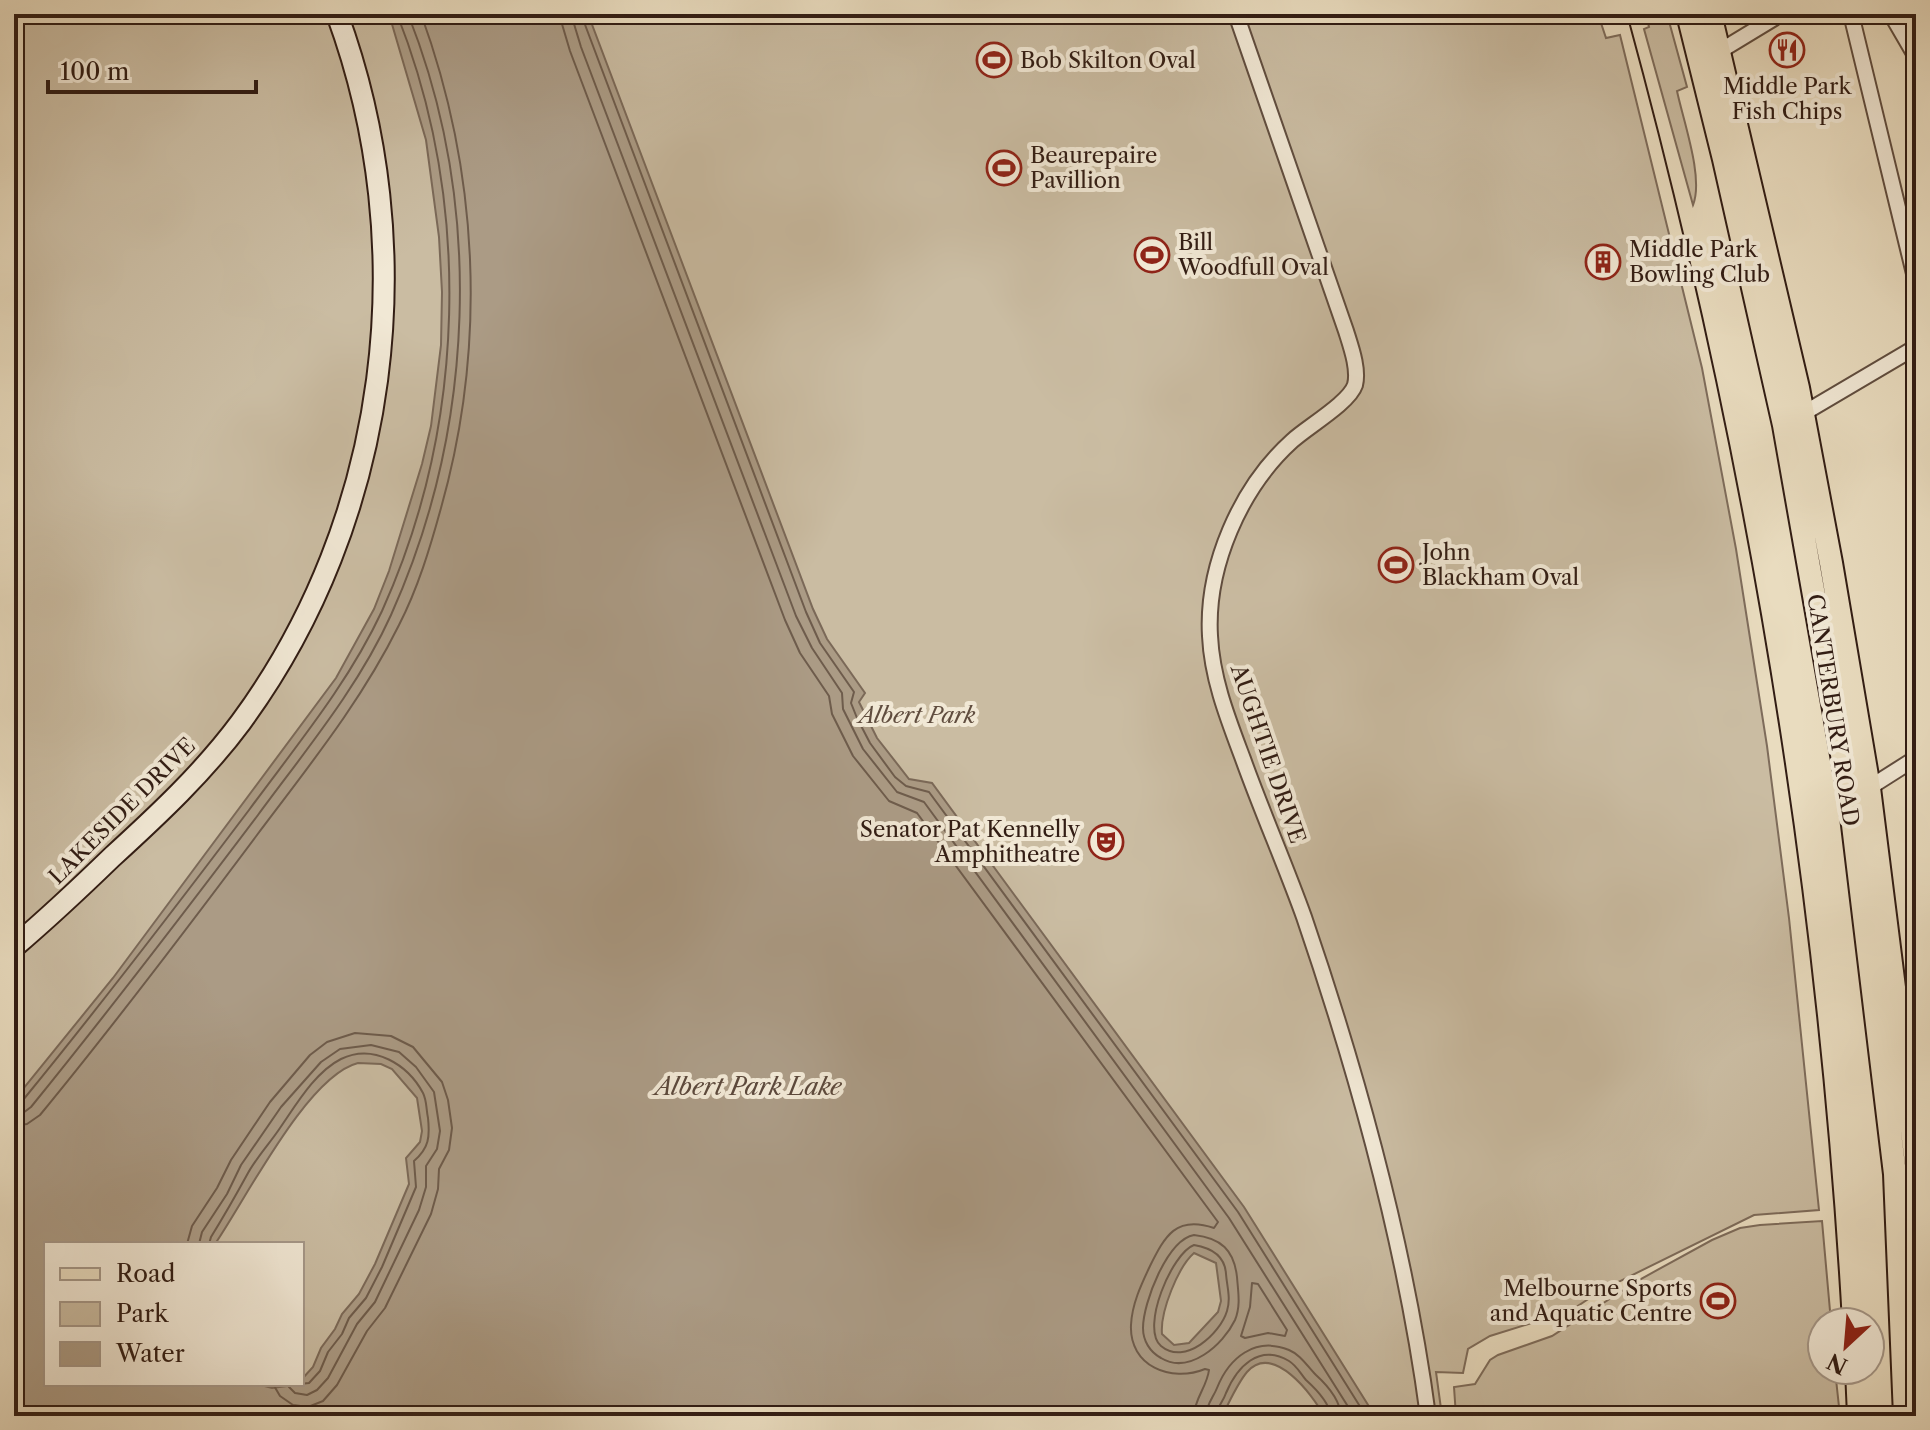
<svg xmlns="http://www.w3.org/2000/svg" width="1930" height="1430" font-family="'Libre Caslon Text',serif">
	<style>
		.green { fill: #cabca2; stroke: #7e6c5b; stroke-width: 2; fill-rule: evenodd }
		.water { fill: #ab9b85; stroke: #7b6958; stroke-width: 2; fill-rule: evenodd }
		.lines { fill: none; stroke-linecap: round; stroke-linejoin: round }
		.shore { stroke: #6e5c4c; stroke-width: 2 }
		.street-casing { stroke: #604d3f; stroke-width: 18 }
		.secondary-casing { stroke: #321d14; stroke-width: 24 }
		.primary-casing { stroke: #321d14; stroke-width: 26 }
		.street { stroke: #f1e8d5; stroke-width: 14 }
		.secondary { stroke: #f1e8d5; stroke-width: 20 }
		.primary { stroke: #e9dcbf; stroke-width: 22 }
		.tram { stroke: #321d14; stroke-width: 2 }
		.labels { text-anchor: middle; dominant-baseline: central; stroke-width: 8; stroke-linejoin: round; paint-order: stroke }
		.poi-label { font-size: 22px; fill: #321d14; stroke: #f1e8d5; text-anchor: start }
		.street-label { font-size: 22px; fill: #321d14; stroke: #f1e8d5 }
		.park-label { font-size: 22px; font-style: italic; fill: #604d3f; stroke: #f1e8d5 }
		.water-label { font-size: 24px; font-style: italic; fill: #5c493c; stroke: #f1e8d5 }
	</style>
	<rect width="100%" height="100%" fill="#e9dcbf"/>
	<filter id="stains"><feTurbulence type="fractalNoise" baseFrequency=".0025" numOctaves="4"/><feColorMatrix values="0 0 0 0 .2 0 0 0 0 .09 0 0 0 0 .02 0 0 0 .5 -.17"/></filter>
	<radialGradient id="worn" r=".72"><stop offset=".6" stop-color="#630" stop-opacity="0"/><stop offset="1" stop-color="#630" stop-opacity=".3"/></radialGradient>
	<!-- green -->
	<path class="green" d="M 14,14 L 1598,14 L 1606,38 L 1620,35 L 1702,368 L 1736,549 L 1767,746 L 1789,918 L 1819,1210 L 1754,1215 L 1602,1290 L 1570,1311 L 1490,1336 L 1468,1349 L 1463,1373 L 1436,1372 L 1442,1416 L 14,1416 ZM 46,1244 L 302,1244 L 302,1384 L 46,1384 Z
		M 1646,14 L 1667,14 L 1687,87 L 1677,91 C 1683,120 1704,178 1693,205 L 1644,29 L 1649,27 Z
		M 1822,1221 L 1831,1322 L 1822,1322 L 1822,1370 L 1835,1370 L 1840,1416 L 1456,1416 L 1454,1387 L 1475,1384 L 1490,1360 L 1498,1355 L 1552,1336 L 1639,1280 L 1712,1240 L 1740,1228 L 1760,1225 Z"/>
	<!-- water -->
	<path class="water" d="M 389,14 L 588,14 L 813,609 L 827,639 L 865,693 L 859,702 L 877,738 L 909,779 L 932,783 L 1244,1207 L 1375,1416 L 1324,1416 C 1313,1395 1273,1342 1247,1372 C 1237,1384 1230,1401 1222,1416 L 14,1416 L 14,1100 L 113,978 L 336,678 L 374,609 L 389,571 L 422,464 L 431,426 L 441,345 L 442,292 L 439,237 L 426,140 ZM 358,1063 L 381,1064 L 392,1069 L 417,1098 L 422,1131 L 420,1142 L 406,1158 L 409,1184 L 375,1264 L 359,1294 L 342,1314 L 335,1329 L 321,1348 L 313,1367 L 302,1379 L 302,1384 L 272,1388 L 257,1384 L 46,1384 L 46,1244 L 215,1244 C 246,1199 307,1076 358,1063 ZM 1194,1253 L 1216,1263 L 1221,1301 L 1218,1312 L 1189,1343 L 1174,1345 L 1162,1334 C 1160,1312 1178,1267 1194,1253 Z"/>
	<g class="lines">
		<!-- shore -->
		<path class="shore" d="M 559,14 L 570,51 L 785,620 L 800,653 L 829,696 L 832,714 L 853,756 L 889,801 L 917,813 L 1218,1222 L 1214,1228 C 1176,1215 1165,1236 1150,1266 C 1141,1285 1132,1304 1131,1325 C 1129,1366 1171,1383 1205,1369 L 1209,1370 C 1207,1387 1194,1399 1194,1416
			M 571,14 L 581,47 L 796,616 L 812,648 L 842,693 L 843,709 L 863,749 L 897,792 L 924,802 L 1229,1218 L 1354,1416
			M 581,14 L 806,612 L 820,643 L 854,692 L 851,703 L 857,718 L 870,743 L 895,777 L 906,786 L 929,792 L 1238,1212 L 1366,1416
			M 14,1104 L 23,1100 C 101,1005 175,908 249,810 C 296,746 348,684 382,611 C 466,425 472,204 397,14
			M 14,1114 L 23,1113 L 31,1107 C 109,1011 184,913 258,815 C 305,751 358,688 391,615 C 475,428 484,206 408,14
			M 14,1126 L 27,1124 L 40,1115 C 115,1024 186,930 257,835 C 308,767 361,702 399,625 C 418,588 430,548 441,508 C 487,345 479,173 421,14
			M 1194,1235 C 1221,1238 1234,1250 1237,1277 C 1238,1291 1241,1306 1235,1320 C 1223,1345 1189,1375 1161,1358 C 1150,1352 1143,1341 1143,1328 C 1143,1303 1167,1240 1194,1235 Z
			M 187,1244 L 192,1226 L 217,1188 L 231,1160 L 270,1102 L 310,1055 L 327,1042 L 355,1033 L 391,1036 L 413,1047 L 442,1082 L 448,1100 L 452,1128 L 449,1150 L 439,1169 L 438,1189 L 431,1214 L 385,1308 L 367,1331 L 337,1385 L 323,1401 L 308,1407 L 293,1405 L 280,1396 L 273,1384
			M 199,1244 L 202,1232 L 227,1194 L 241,1165 L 281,1107 L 321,1062 L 340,1049 L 371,1045 L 399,1052 L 416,1067 L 434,1092 L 440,1131 L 437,1149 L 426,1166 L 426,1187 L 419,1210 L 375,1302 L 357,1324 L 328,1378 L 317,1390 L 307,1395 L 295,1393 L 286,1384
			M 209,1244 L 211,1237 C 224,1216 236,1195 248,1173 C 257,1157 270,1143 280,1128 C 296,1105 315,1072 341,1059 C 374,1043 408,1065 423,1093 C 427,1101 426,1109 428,1118 C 430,1137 429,1148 414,1161 L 416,1187 L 382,1267 L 366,1298 L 349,1318 L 342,1334 L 328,1352 L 320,1371 L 309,1383 L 300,1384
			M 1194,1245 C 1212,1248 1225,1256 1226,1274 C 1227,1287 1231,1298 1227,1311 C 1220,1334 1185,1366 1161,1346 C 1140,1328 1172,1253 1194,1245 Z
			M 1252,1283 L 1258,1284 L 1287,1330 L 1285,1336 L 1268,1333 L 1245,1338 L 1241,1336 L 1250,1307 Z
			M 1206,1416 C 1206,1405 1213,1398 1217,1388 C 1229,1358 1255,1336 1289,1350 C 1301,1355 1307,1366 1316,1375 C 1327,1385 1340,1400 1341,1416
			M 1216,1416 C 1217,1407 1223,1402 1226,1393 C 1237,1367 1259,1343 1289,1361 C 1297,1366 1300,1373 1306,1380 C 1316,1389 1329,1402 1331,1416"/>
		<!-- street casing -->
		<g class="street-casing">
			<path id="street" d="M 1236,14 L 1346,331 C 1351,347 1359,369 1355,385 C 1349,403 1307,427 1292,441 C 1240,488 1206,567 1210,636 C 1212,679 1228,719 1243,759 C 1262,812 1285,864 1304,917 C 1358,1075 1406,1250 1428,1416
				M 1851,14 L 1916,282
				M 1891,14 L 1916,57
				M 1720,51 L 1781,14
				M 1799,416 L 1916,347
				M 1864,791 L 1916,758"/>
		</g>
		<!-- secondary casing -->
		<g class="secondary-casing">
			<path id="secondary" d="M 14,947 C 48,918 80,888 112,857 C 158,815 204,772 241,722 C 390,519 423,248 337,14"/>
		</g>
		<!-- primary casing -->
		<g class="primary-casing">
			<path id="primary" d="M 1688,14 L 1724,159 L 1784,425 L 1850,800 L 1895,1174 L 1905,1416
				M 1710,14 L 1798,388 L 1831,563 L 1869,788 L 1916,1163"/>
		</g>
		<!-- street -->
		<use href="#street" class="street"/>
		<!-- secondary -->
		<use href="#secondary" class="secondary"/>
		<!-- primary -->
		<use href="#primary" class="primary"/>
		<!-- tram -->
		<path class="tram" d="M 1627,14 C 1744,441 1817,880 1842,1322
			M 1845,1370 L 1847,1416"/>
	</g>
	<!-- icons -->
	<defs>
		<g id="restaurant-ring" transform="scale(1.8)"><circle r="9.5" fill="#f1e8d5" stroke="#8f2418" stroke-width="1.5"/><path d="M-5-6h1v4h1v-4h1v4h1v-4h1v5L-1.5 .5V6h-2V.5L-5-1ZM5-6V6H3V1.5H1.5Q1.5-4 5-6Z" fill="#8f2418"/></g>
		<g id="stadium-ring" transform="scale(1.8)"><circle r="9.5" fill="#f1e8d5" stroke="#8f2418" stroke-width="1.5"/><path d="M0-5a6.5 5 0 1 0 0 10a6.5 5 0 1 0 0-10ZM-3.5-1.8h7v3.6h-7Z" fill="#8f2418"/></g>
		<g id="building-ring" transform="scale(1.8)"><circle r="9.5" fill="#f1e8d5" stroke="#8f2418" stroke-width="1.5"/><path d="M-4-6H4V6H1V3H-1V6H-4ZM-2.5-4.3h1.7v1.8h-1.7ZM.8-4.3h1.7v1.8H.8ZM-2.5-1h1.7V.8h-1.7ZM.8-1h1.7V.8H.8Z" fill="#8f2418"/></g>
		<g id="theatre-ring" transform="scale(1.8)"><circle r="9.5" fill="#f1e8d5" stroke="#8f2418" stroke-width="1.5"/><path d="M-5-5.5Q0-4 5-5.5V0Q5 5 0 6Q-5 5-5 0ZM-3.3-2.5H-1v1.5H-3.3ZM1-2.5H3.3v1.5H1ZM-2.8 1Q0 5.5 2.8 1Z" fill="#8f2418"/></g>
	</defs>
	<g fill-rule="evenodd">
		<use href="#restaurant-ring" x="1787" y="50"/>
		<use href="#stadium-ring" x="994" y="60"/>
		<use href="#stadium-ring" x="1004" y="168"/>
		<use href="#stadium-ring" x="1152" y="255"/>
		<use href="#building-ring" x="1603" y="262"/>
		<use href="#stadium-ring" x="1396" y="565"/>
		<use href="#theatre-ring" x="1106" y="842"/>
		<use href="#stadium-ring" x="1718" y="1301"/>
	</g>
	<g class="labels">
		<!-- poi labels -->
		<g class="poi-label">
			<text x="1020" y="60">Bob Skilton Oval</text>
			<text x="1787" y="86" text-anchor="middle">Middle Park<tspan x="1787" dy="25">Fish Chips</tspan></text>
			<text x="1030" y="155">Beaurepaire<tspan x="1030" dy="25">Pavillion</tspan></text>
			<text x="1178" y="242">Bill<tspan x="1178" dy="25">Woodfull Oval</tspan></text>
			<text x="1629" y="249">Middle Park<tspan x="1629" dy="25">Bowling Club</tspan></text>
			<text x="1422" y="552">John<tspan x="1422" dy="25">Blackham Oval</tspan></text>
			<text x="1080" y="829" text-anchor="end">Senator Pat Kennelly<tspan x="1080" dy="25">Amphitheatre</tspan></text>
			<text x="1692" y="1288" text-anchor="end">Melbourne Sports<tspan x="1692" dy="25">and Aquatic Centre</tspan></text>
		</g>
		<!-- street labels -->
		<g class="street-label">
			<text transform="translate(1833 710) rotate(81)">CANTERBURY ROAD</text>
			<text transform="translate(1268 754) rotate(71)">AUGHTIE DRIVE</text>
			<text transform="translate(122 811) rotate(-45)">LAKESIDE DRIVE</text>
		</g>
		<!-- park labels -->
		<g class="park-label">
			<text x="917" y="715">Albert Park</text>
		</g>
		<!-- water labels -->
		<g class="water-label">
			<text x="748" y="1086">Albert Park Lake</text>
		</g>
	</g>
	<!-- margin -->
	<rect width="1930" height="1430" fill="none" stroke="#e9dcbf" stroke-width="48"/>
	<rect x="16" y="16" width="1898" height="1398" fill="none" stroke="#321d14" stroke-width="4"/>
	<rect x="24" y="24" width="1882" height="1382" fill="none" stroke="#321d14" stroke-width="2"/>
	<!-- legend -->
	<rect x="44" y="1242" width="260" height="144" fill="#f1e8d5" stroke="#a59788" stroke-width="2"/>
	<rect x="60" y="1268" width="40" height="12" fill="#e9dcbf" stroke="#a59788" stroke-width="2"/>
	<text x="116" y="1282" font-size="24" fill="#321d14">Road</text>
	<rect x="60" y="1302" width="40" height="24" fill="#cabca2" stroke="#a59788" stroke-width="2"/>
	<text x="116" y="1322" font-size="24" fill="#321d14">Park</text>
	<rect x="60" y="1342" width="40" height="24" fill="#ab9b85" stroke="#a59788" stroke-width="2"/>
	<text x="116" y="1362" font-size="24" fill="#321d14">Water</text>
	<!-- north arrow -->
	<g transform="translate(1846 1346) rotate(206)"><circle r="38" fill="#f1e8d5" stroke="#a59788" stroke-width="2"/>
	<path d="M0-6L14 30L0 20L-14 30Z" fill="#8f2418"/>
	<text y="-12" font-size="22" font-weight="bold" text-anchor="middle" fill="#321d14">N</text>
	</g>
	<!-- scale -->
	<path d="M48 80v12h208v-12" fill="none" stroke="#321d14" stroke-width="4"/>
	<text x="60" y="80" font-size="24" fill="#321d14" stroke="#f1e8d5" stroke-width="6" paint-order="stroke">100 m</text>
	<rect width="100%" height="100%" filter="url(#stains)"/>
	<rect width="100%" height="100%" fill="url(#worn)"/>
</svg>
